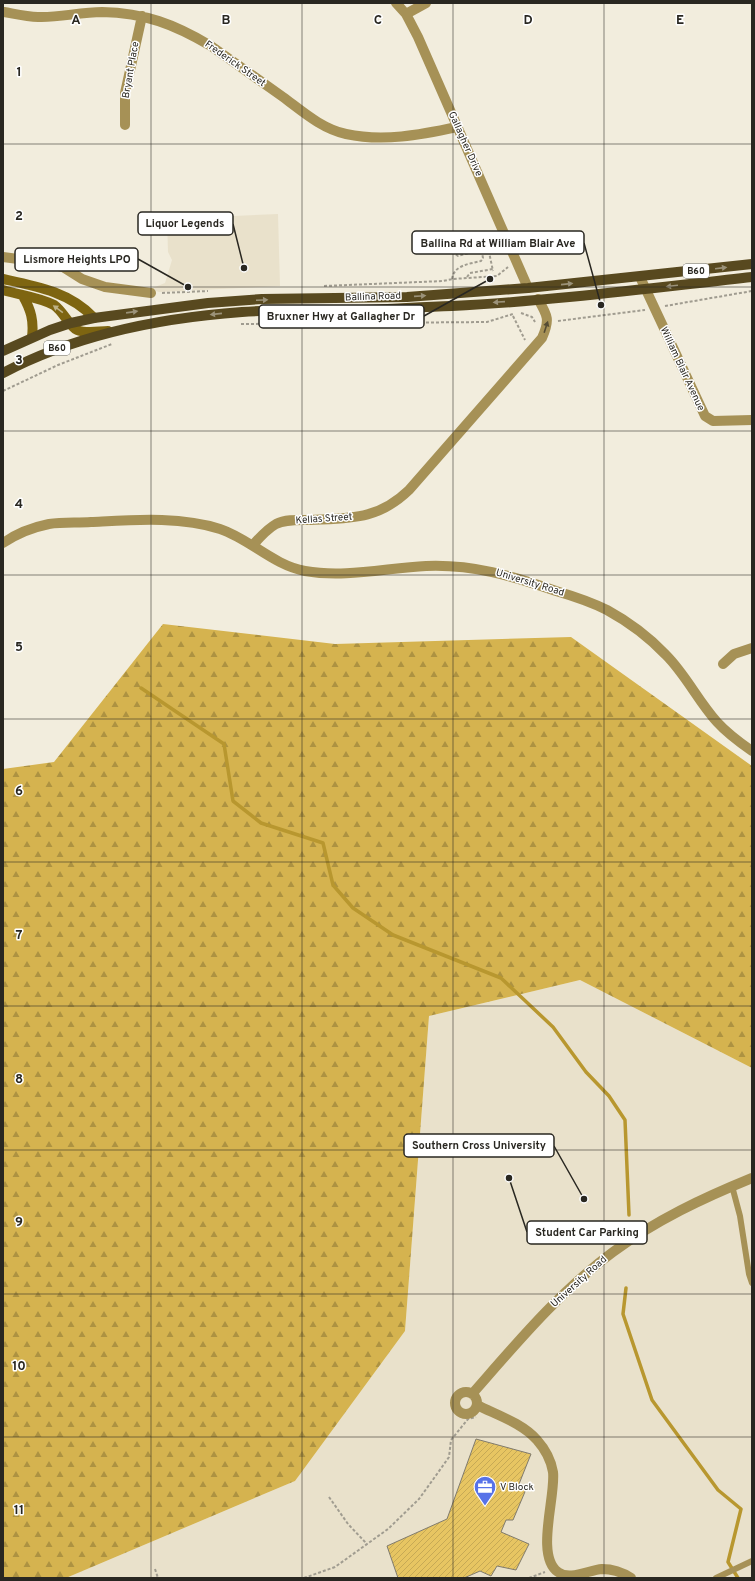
<svg xmlns="http://www.w3.org/2000/svg" width="755" height="1581" font-family="Overpass,sans-serif">
	<style>
		.built { fill: #e9e1cb }
		.forest { fill: url(#forest-firs) }
		.lines { fill: none; stroke-linecap: round; stroke-linejoin: round }
		.stream { stroke: #b8972f; stroke-width: 3.5 }
		.building { fill: url(#building-hatch); stroke: #807b6d }
		.path { stroke: #a09c90; stroke-width: 2; stroke-dasharray: 3 2; stroke-linecap: butt }
		.lane { stroke: #a69156; stroke-width: 6 }
		.street { stroke: #a69156; stroke-width: 10 }
		.secondary { stroke: #7e6511; stroke-width: 10 }
		.primary { stroke: #58491f; stroke-width: 10 }
		.oneway { fill: #9b9279 }
		.oneway2 { fill: #beb288 }
		.oneway3 { fill: #554c34 }
		.grid { fill: none; stroke: #292721; stroke-width: 1; stroke-opacity: 0.55 }
		.labels { text-anchor: middle; dominant-baseline: central; stroke-width: 3; stroke-linejoin: round; paint-order: stroke }
		.shield { fill: #fff; stroke: #696864; stroke-width: 1 }
		.shield-label { font-size: 9px; font-weight: bold; fill: #292721 }
		.street-label { font-size: 10px; fill: #292721; stroke: #fff }
		.poi-label { font-size: 10px; fill: #292721; stroke: #fff; text-anchor: start }
		.grid-label { font-size: 13px; text-anchor: middle; font-weight: bold; fill: #292721; stroke: #fff; stroke-width: 3; stroke-linejoin: round; paint-order: stroke }
		.leader { fill: none; stroke: #292721; stroke-width: 1.5 }
		.callout-dot { fill: #292721; stroke: #fff; stroke-width: 1.5 }
		.callout { fill: #fff; stroke: #292721; stroke-width: 1.5 }
		.callout-label { font-size: 11px; text-anchor: middle; font-weight: bold; fill: #292721 }
	</style>
	<defs>
		<pattern id="forest-firs" width="22" height="20" patternUnits="userSpaceOnUse"><rect width="22" height="20" fill="#d5b34f"/><path d="M5 1l3.5 6h-7zM16 11l3.5 6h-7z" fill="#ad9241"/></pattern>
		<pattern id="building-hatch" width="6" height="6" patternUnits="userSpaceOnUse"><rect width="6" height="6" fill="#e7c562"/><path d="M-1 1l2-2M0 6l6-6M5 7l2-2" fill="none" stroke="#c6a955"/></pattern>
	</defs>
	<rect width="100%" height="100%" fill="#f2eddd"/>
	<!-- built -->
	<path class="built" d="M 278,214 L 280,286 L 159,292 L 150,289 L 165,283 L 172,260 L 168,252 L 167,219 Z
		M 580,980 L 752,1068 L 752,1578 L 66,1578 L 295,1481 L 405,1331 L 429,1016 Z"/>
	<!-- forest -->
	<path class="forest" d="M 163,624 L 335,644 L 571,637 L 752,766 L 752,1068 L 580,980 L 429,1016 L 405,1331 L 295,1481 L 66,1578 L 3,1578 L 3,769 L 54,762 Z"/>
	<g class="lines">
		<!-- stream -->
		<path class="stream" d="M 141,688 L 224,744 L 233,801 L 261,823 L 323,843 L 333,885 L 353,908 L 393,935 L 501,978 L 553,1027 L 586,1072 L 609,1096 L 625,1120 L 629,1215
			M 626,1288 L 623,1314 L 652,1400 L 718,1490 L 741,1509 L 728,1562 L 738,1578"/>
	</g>
	<!-- building -->
	<path class="building" d="M 476,1439 L 531,1454 L 519,1484 L 527,1487 L 513,1520 L 506,1520 L 501,1532 L 529,1544 L 516,1570 L 497,1566 L 491,1576 L 480,1571 L 464,1578 L 398,1578 L 387,1546 L 447,1519 Z"/>
	<g class="lines">
		<!-- path -->
		<path class="path" d="M 467,277 L 470,273 L 493,269
			M 452,279 C 454,265 469,264 481,261 L 483,258 L 482,253 L 477,251 L 458,256 L 454,253 L 456,249 L 486,238 L 493,271
			M 324,286 L 443,281 L 453,279 L 497,276 L 508,267
			M 162,293 L 208,291
			M 665,306 L 752,291
			M 521,313 L 532,317 L 535,322
			M 513,316 L 525,340
			M 558,321 L 645,310
			M 241,324 L 487,322 L 513,314
			M 3,391 L 58,365 L 112,344
			M 329,1497 L 348,1524 L 367,1544
			M 155,1569 L 158,1578
			M 304,1578 L 335,1567 L 388,1529 L 419,1499 L 437,1474 L 449,1457 L 451,1440 L 468,1419 L 476,1417
			M 529,1578 L 545,1572"/>
		<!-- lane -->
		<path class="lane" d="M 732,1186 L 740,1216 L 749,1274 L 752,1283
			M 716,1578 L 752,1561"/>
		<!-- street -->
		<path class="street" d="M 396,3 L 406,14 L 418,37 L 528,288
			M 4,12 C 15,14 27,17 38,17 C 58,18 80,12 102,12 C 145,13 174,24 211,46 C 235,63 259,80 283,97 C 302,111 322,129 346,134 C 383,142 420,135 457,127
			M 406,14 L 426,3
			M 125,125 L 125,93 L 142,16
			M 3,257 L 41,262 L 63,267 L 82,279 L 105,287 L 151,293
			M 640,277 L 705,416 L 713,421 L 752,420
			M 3,543 C 16,534 34,527 49,524 C 63,522 77,523 91,522 C 132,520 180,516 220,529 C 250,539 273,565 305,571 C 345,578 386,568 426,566 C 472,564 513,576 556,591 C 573,596 591,602 607,610 C 629,622 649,637 666,655 C 686,675 698,701 717,722 C 727,733 739,742 752,751
			M 253,545 C 260,537 267,529 276,524 C 286,519 299,520 310,520 C 350,518 378,520 409,490 L 542,338 C 550,320 548,316 538,299
			M 723,664 L 734,654 L 752,648
			M455 1403a11 11 0 1 1 22 0a11 11 0 1 1-22 0Z
			M 472,1394 C 516,1344 559,1292 613,1252 C 656,1220 703,1198 752,1178
			M 477,1405 C 497,1415 522,1423 537,1440 C 545,1449 551,1460 553,1472 C 556,1496 535,1556 558,1572 C 569,1581 589,1570 602,1569 C 613,1569 622,1572 631,1578"/>
		<!-- secondary -->
		<path class="secondary" d="M 3,279 C 36,286 70,292 94,318
			M 3,290 C 19,295 39,297 54,305 C 63,311 70,327 77,330 C 86,334 99,331 108,331
			M 23,296 C 31,310 34,321 32,337"/>
		<!-- primary -->
		<path class="primary" d="M 3,351 L 50,330 L 71,323 L 94,318 L 208,303 L 262,299 L 407,297 L 528,288 L 752,264
			M 3,373 C 77,334 159,318 242,312 C 282,309 323,311 364,310 C 393,309 422,307 452,306 C 552,301 652,288 752,277"/>
	</g>
	<!-- one-way arrows -->
	<defs><path id="oneway-solid" d="M-6-.8H1V-3.2L6.5 0L1 3.2V.8H-6Z"/></defs>
	<g class="oneway">
		<use href="#oneway-solid" transform="translate(721 268) rotate(-7)"/>
		<use href="#oneway-solid" transform="translate(567 284) rotate(-6)"/>
		<use href="#oneway-solid" transform="translate(672 286) rotate(173)"/>
		<use href="#oneway-solid" transform="translate(420 296) rotate(-4)"/>
		<use href="#oneway-solid" transform="translate(262 300) rotate(-2)"/>
		<use href="#oneway-solid" transform="translate(499 302) rotate(176)"/>
		<use href="#oneway-solid" transform="translate(132 312) rotate(-8)"/>
		<use href="#oneway-solid" transform="translate(216 314) rotate(174)"/>
	</g>
	<use class="oneway2" href="#oneway-solid" transform="translate(58 309) rotate(-144)"/>
	<use class="oneway3" href="#oneway-solid" transform="translate(546 327) rotate(-72)"/>
	<!-- grid -->
	<path class="grid" d="M 151,3 L 151,1578M 302,3 L 302,1578M 453,3 L 453,1578M 604,3 L 604,1578M 3,144 L 752,144M 3,287 L 752,287M 3,431 L 752,431M 3,575 L 752,575M 3,719 L 752,719M 3,862 L 752,862M 3,1006 L 752,1006M 3,1150 L 752,1150M 3,1294 L 752,1294M 3,1437 L 752,1437"/>
	<!-- icons -->
	<defs>
		<g id="office-pin" transform="scale(1.15)"><path d="M0 17L-7.5 6A9.5 9.5 0 1 1 7.5 6Z" fill="#5772e8" stroke="#fff"/><path d="M-6-3h4V-5.5h4V-3h4V5H-6ZM-1-4.5V-3h2v-1.5ZM-6 0V1H6V0Z" fill="#fff"/></g>
	</defs>
	<g fill-rule="evenodd">
		<use href="#office-pin" x="485" y="1487"/>
	</g>
	<g class="labels">
		<!-- shield labels -->
		<g class="shield">
			<rect x="683" y="264" width="26" height="14" rx="3"/>
			<rect x="44" y="341" width="26" height="14" rx="3"/>
		</g>
		<g class="shield-label">
			<text x="696" y="271">B60</text>
			<text x="57" y="348">B60</text>
		</g>
		<!-- street labels -->
		<g class="street-label">
			<text transform="translate(235 64) rotate(35)">Frederick Street</text>
			<text transform="translate(131 70) rotate(-80)">Bryant Place</text>
			<text transform="translate(465 144) rotate(66)">Gallagher Drive</text>
			<text transform="translate(373 297) rotate(-2)">Ballina Road</text>
			<text transform="translate(682 369) rotate(65)">William Blair Avenue</text>
			<text transform="translate(324 519) rotate(-4)">Kellas Street</text>
			<text transform="translate(530 583) rotate(17)">University Road</text>
			<text transform="translate(579 1282) rotate(-42)">University Road</text>
		</g>
		<!-- poi labels -->
		<g class="poi-label">
			<text x="500" y="1487">V Block</text>
		</g>
	</g>
	<g class="grid-label">
		<text x="76" y="24">A</text>
		<text x="226" y="24">B</text>
		<text x="378" y="24">C</text>
		<text x="528" y="24">D</text>
		<text x="680" y="24">E</text>
		<text x="19" y="76">1</text>
		<text x="19" y="220">2</text>
		<text x="19" y="364">3</text>
		<text x="19" y="508">4</text>
		<text x="19" y="651">5</text>
		<text x="19" y="795">6</text>
		<text x="19" y="939">7</text>
		<text x="19" y="1083">8</text>
		<text x="19" y="1226">9</text>
		<text x="19" y="1370">10</text>
		<text x="19" y="1514">11</text>
	</g>
	<!-- callouts -->
	<path class="leader" d="M244 268L233 224M601 305L584 243M188 287L138 259M490 279L424 316M584 1199L554 1146M509 1178L527 1232"/>
	<g class="callout-dot">
		<circle cx="244" cy="268" r="4"/>
		<circle cx="601" cy="305" r="4"/>
		<circle cx="188" cy="287" r="4"/>
		<circle cx="490" cy="279" r="4"/>
		<circle cx="584" cy="1199" r="4"/>
		<circle cx="509" cy="1178" r="4"/>
	</g>
	<g class="callout">
		<rect x="138" y="212" width="95" height="23" rx="4"/>
		<rect x="412" y="231" width="172" height="23" rx="4"/>
		<rect x="15" y="248" width="123" height="23" rx="4"/>
		<rect x="259" y="305" width="165" height="23" rx="4"/>
		<rect x="404" y="1134" width="150" height="23" rx="4"/>
		<rect x="527" y="1221" width="120" height="23" rx="4"/>
	</g>
	<g class="callout-label">
		<text x="185" y="227">Liquor Legends</text>
		<text x="498" y="247">Ballina Rd at William Blair Ave</text>
		<text x="77" y="263">Lismore Heights LPO</text>
		<text x="341" y="320">Bruxner Hwy at Gallagher Dr</text>
		<text x="479" y="1149">Southern Cross University</text>
		<text x="587" y="1236">Student Car Parking</text>
	</g>
	<!-- border -->
	<rect width="755" height="1581" fill="none" stroke="#292721" stroke-width="8"/>
</svg>
